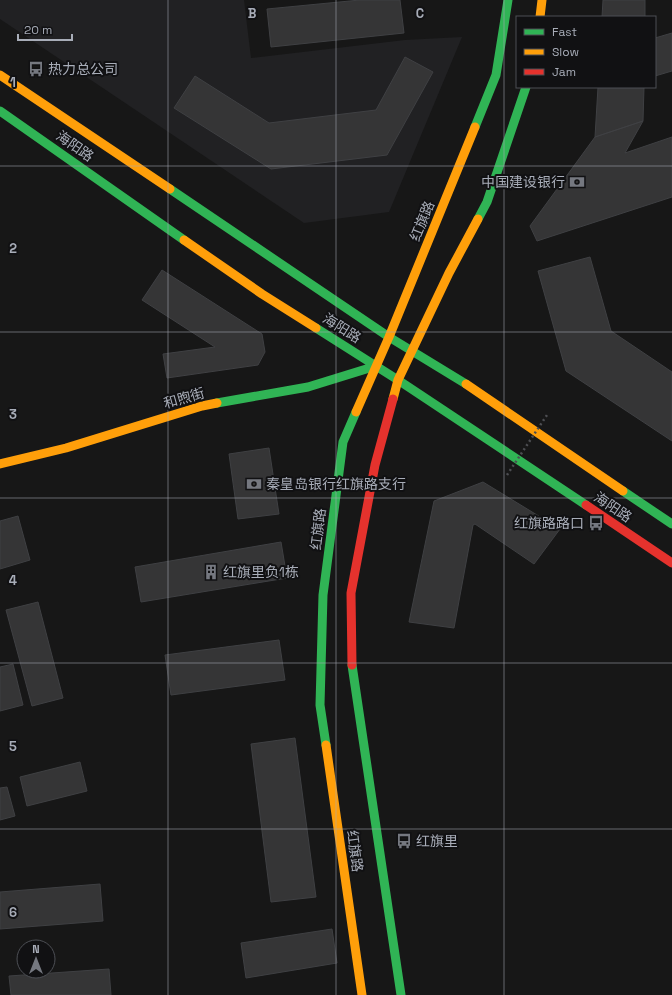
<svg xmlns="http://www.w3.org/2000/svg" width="672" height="995" font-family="'Space Grotesk','Noto Sans SC',sans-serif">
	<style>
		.built { fill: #212123 }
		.building { fill: #353536; stroke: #3f4043 }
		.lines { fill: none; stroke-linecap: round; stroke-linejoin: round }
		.fast { stroke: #30b455; stroke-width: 9 }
		.slow { stroke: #ff9f0a; stroke-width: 9 }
		.jam { stroke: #e5322d; stroke-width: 9 }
		.path-bridge { stroke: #4d4e52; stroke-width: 2.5; stroke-dasharray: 2 3; stroke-linecap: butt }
		.grid { fill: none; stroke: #a8adb8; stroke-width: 1; stroke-opacity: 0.55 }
		.labels { text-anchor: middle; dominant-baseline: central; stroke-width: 4; stroke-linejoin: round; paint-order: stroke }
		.poi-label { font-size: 14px; fill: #a8adb8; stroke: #111113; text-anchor: start }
		.street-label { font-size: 14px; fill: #a8adb8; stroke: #111113 }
		.grid-label { font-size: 13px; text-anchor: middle; font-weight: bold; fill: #a8adb8; stroke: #111113; stroke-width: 4; stroke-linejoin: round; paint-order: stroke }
	</style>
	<rect width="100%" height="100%" fill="#171717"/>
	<!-- built -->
	<path class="built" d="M 0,0 L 244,0 L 251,58 L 405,40 L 462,37 L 389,212 L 304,223 L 0,19 Z"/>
	<!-- building -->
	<path class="building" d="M 360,0 L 400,0 L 404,33 L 271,47 L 267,9 Z
		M 603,0 L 645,0 L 645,17 L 602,17 Z
		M 672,33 L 672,71 L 655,76 L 655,38 Z
		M 405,57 L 433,72 L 387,155 L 271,169 L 174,108 L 195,76 L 269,123 L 376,110 Z
		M 598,87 L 644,87 L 643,121 L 595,137 Z
		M 643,121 L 625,153 L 672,137 L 672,197 L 537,241 L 530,226 L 595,137 Z
		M 590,257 L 611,331 L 672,372 L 672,441 L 566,371 L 538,271 Z
		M 162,270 L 262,334 L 265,352 L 258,365 L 167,378 L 163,354 L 215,347 L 142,300 Z
		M 269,448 L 279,514 L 238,519 L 229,454 Z
		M 483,482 L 560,529 L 534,564 L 475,524 L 473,525 L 454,628 L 409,622 L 434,501 Z
		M 18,516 L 30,560 L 0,569 L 0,521 Z
		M 281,542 L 287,578 L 141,602 L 135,567 Z
		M 38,602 L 63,698 L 32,706 L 6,610 Z
		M 279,640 L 285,680 L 171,695 L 165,655 Z
		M 13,664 L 23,705 L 0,711 L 0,667 Z
		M 295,738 L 316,897 L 271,902 L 251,744 Z
		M 80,762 L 87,791 L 27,806 L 20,777 Z
		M 7,787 L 15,816 L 0,820 L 0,788 Z
		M 100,884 L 103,921 L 0,929 L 0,892 Z
		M 332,929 L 337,963 L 246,978 L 241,943 Z
		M 109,969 L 111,995 L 11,995 L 9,976 Z"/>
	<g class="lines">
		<!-- fast -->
		<path class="fast" d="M 0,111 L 184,240
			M 475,127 L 496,75 L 508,0
			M 170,189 L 389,337 L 466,384
			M 478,219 L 487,202 L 526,87
			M 316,328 L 398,380 L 586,505
			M 217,403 L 308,387 L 376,366
			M 623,491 L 672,524
			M 352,665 L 401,995
			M 326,745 L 320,705 L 323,595 L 343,442 L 356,412"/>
		<!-- slow -->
		<path class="slow" d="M 540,17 L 542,0
			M 0,75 L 170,189
			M 184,240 L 262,294 L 316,328
			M 466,384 L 623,491
			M 393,399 L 398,380 L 449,273 L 478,219
			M 356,412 L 389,337 L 475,127
			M 0,464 L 66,448 L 202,406 L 217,403
			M 326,745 L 362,995"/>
		<!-- jam -->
		<path class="jam" d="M 586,505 L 672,563
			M 352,665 L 351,593 L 375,465 L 393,399"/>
		<!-- path-bridge -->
		<path class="path-bridge" d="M 507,475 L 547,415"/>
	</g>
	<!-- grid -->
	<path class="grid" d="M 168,0 L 168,995M 336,0 L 336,995M 504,0 L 504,995M 0,166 L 672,166M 0,332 L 672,332M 0,498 L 672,498M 0,663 L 672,663M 0,829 L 672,829"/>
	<!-- icons -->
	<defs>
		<g id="bus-bare" transform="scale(1.2)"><path d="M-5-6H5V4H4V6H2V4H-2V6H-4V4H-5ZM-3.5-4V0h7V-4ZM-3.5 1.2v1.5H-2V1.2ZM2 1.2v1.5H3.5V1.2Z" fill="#757880" stroke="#111113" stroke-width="2.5" paint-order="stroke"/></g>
		<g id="bank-bare" transform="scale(1.2)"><path d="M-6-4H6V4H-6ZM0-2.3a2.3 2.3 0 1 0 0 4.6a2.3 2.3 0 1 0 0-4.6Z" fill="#757880" stroke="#111113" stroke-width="2.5" paint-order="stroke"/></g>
		<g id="building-bare" transform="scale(1.2)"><path d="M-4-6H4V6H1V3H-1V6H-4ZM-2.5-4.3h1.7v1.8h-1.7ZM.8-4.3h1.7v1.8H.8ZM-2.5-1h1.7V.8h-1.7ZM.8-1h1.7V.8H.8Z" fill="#757880" stroke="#111113" stroke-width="2.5" paint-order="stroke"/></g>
	</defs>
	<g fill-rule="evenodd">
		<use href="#bus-bare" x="36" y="69"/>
		<use href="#bank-bare" x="577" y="182"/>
		<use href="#bank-bare" x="254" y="484"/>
		<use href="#bus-bare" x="596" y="523"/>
		<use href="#building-bare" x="211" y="572"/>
		<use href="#bus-bare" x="404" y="841"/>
	</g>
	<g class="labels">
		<!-- poi labels -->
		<g class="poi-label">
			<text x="48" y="69">热力总公司</text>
			<text x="565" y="182" text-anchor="end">中国建设银行</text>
			<text x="266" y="484">秦皇岛银行红旗路支行</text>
			<text x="584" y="523" text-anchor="end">红旗路路口</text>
			<text x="223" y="572">红旗里负1栋</text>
			<text x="416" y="841">红旗里</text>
		</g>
		<!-- street labels -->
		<g class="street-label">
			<text transform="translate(75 146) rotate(35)">海阳路</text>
			<text transform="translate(422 221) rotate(-68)">红旗路</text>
			<text transform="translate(342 328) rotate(32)">海阳路</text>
			<text transform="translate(184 398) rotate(-16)">和煦街</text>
			<text transform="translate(613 507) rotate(34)">海阳路</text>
			<text transform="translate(318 529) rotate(-83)">红旗路</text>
			<text transform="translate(355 851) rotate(82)">红旗路</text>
		</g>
	</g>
	<g class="grid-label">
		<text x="252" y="18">B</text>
		<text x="420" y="18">C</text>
		<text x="13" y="87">1</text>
		<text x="13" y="253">2</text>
		<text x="13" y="419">3</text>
		<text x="13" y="585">4</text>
		<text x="13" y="751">5</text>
		<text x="13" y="917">6</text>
	</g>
	<!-- legend -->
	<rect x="516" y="16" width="140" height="72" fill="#111113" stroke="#4d4f55"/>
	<rect x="524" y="29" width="20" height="6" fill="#30b455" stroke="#4d4f55"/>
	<text x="552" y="36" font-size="12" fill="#a8adb8">Fast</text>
	<rect x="524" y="49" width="20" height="6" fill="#ff9f0a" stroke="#4d4f55"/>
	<text x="552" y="56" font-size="12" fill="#a8adb8">Slow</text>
	<rect x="524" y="69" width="20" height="6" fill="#e5322d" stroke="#4d4f55"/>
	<text x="552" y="76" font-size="12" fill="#a8adb8">Jam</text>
	<!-- north arrow -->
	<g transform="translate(36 959)"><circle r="19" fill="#111113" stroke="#4d4f55"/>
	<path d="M0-3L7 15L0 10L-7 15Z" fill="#757880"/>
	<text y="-6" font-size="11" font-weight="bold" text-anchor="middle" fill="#a8adb8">N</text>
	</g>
	<!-- scale -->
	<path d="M18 34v6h54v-6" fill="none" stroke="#a8adb8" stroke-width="2"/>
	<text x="24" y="34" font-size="12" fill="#a8adb8" stroke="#111113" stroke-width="3" paint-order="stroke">20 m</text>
</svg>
